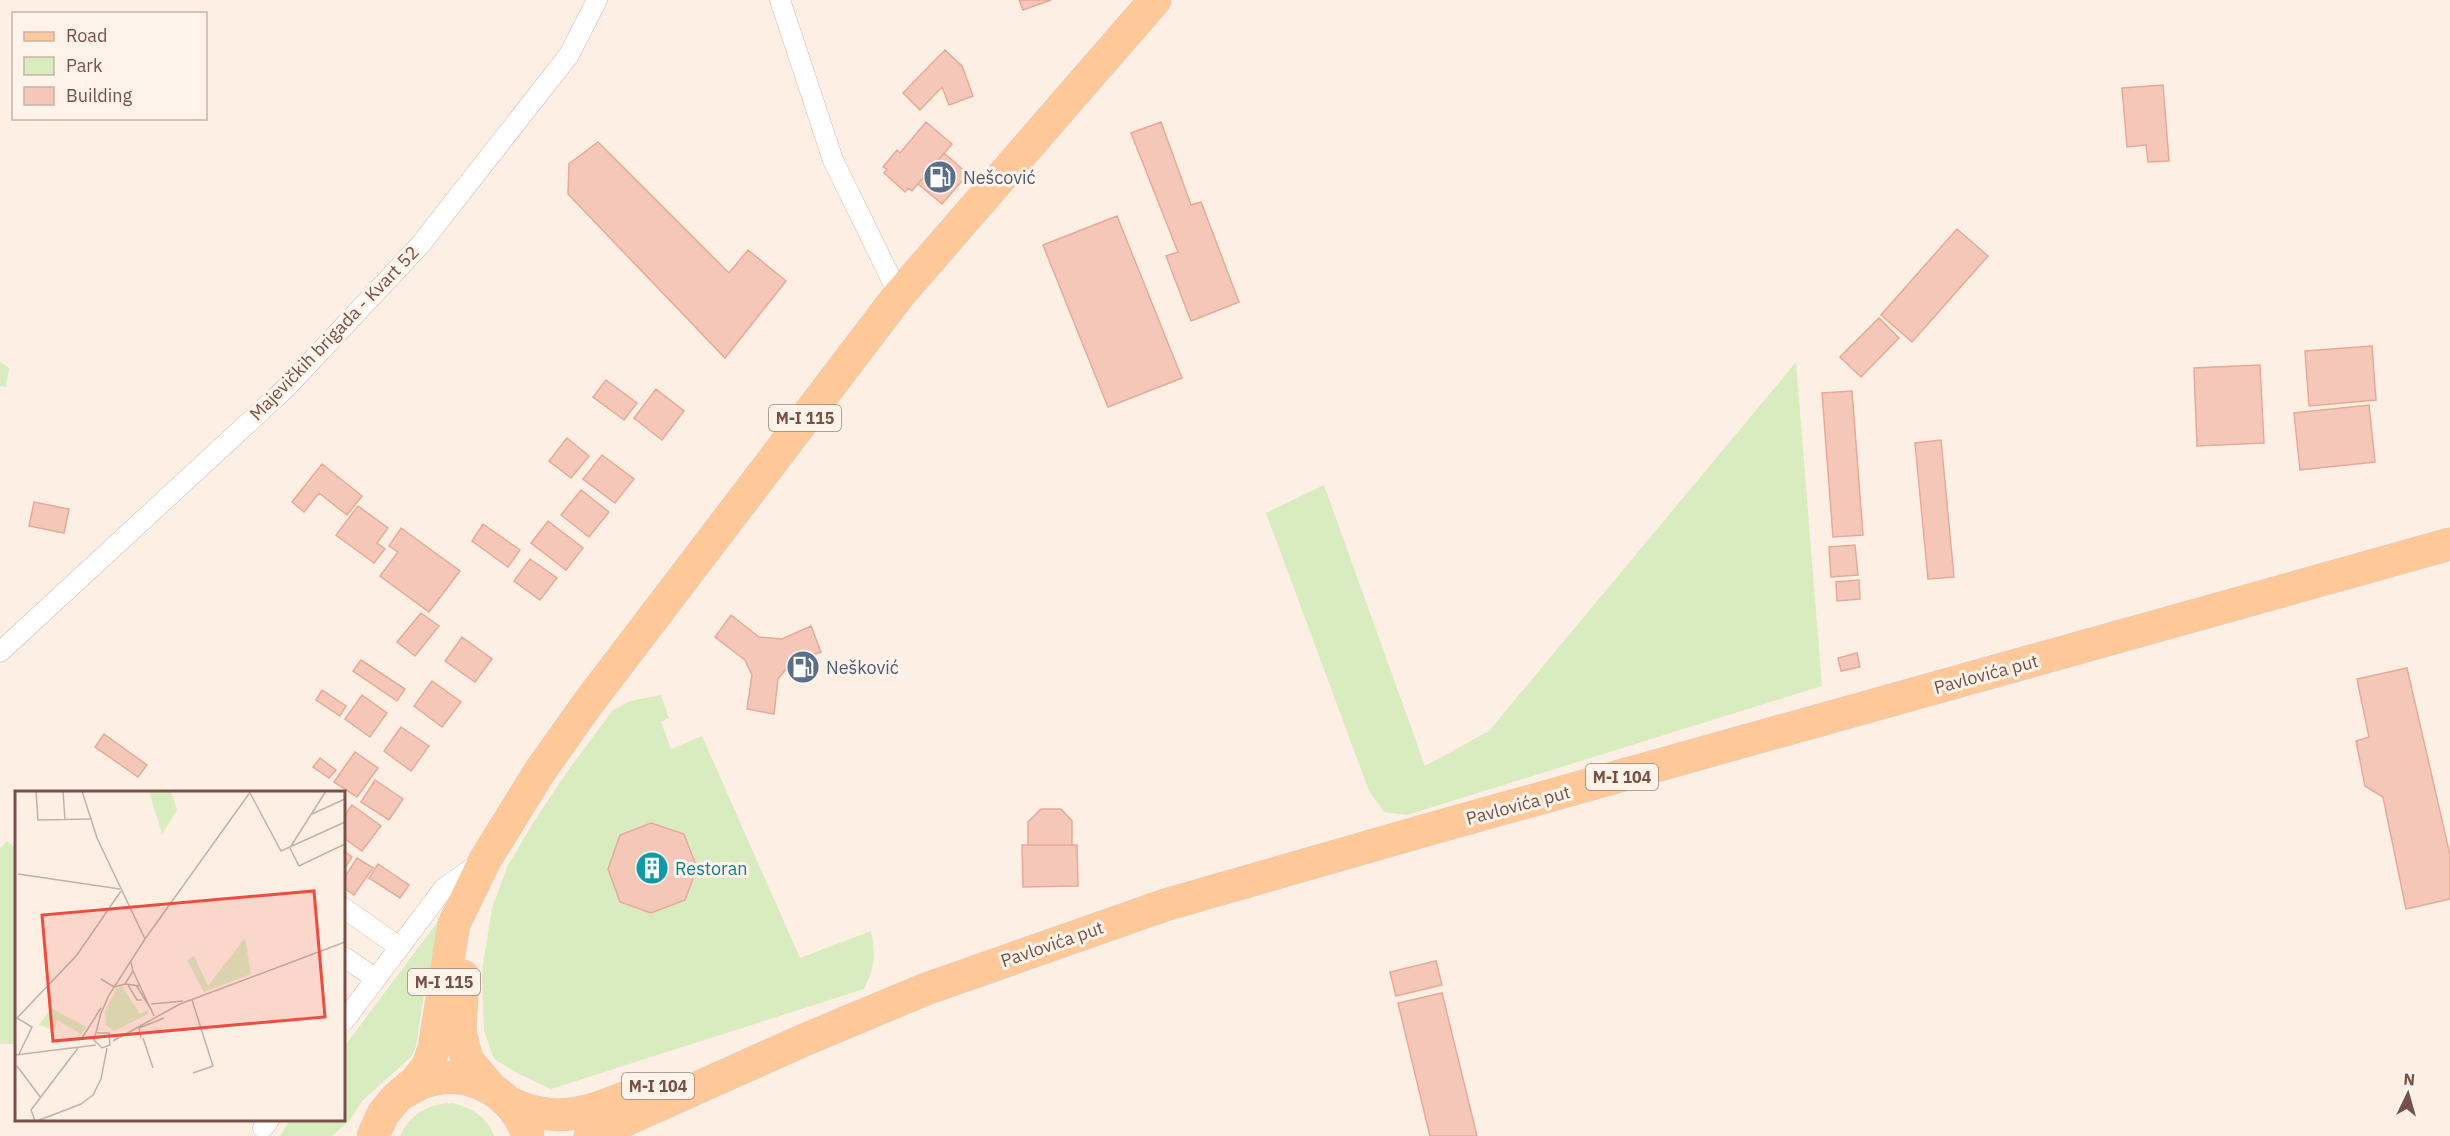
<svg xmlns="http://www.w3.org/2000/svg" width="2450" height="1136" font-family="'IBM Plex Sans',sans-serif">
	<style>
		.green { fill: #d9ecc0 }
		.building { fill: #f4c7b9; stroke: #e8aa98; stroke-width: 1.5 }
		.lines { fill: none; stroke-linecap: round; stroke-linejoin: round }
		.street-casing { stroke: #d1b6ab; stroke-width: 21 }
		.primary-casing { stroke: #d9cecb; stroke-width: 33 }
		.street { stroke: #fff; stroke-width: 20 }
		.primary { stroke: #ffc898; stroke-width: 32 }
		.labels { text-anchor: middle; dominant-baseline: central; stroke-width: 6; stroke-linejoin: round; paint-order: stroke }
		.shield { fill: #fff3ea; stroke: #a08278; stroke-width: 1.5 }
		.shield-label { font-size: 16px; font-weight: bold; fill: #775147 }
		.service-label { font-size: 18px; fill: #4e5e75; stroke: #fff3ea; text-anchor: start }
		.street-label { font-size: 18px; fill: #775147; stroke: #fff3ea }
		.culture-label { font-size: 18px; fill: #0d838f; stroke: #fff3ea; text-anchor: start }
		.inset-road { fill: none; stroke: #c7b0a5; stroke-width: 1.5 }
		.view { fill: #ee4c41; fill-opacity: 0.15; stroke: #ee4c41; stroke-width: 3 }
		.inset-edge { fill: none; stroke: #775147; stroke-width: 3 }
	</style>
	<rect width="100%" height="100%" fill="#fdefe3"/>
	<!-- green -->
	<path class="green" d="M 0,362 L 9,368 L 6,387 L 0,386 Z
		M 1796,362 L 1822,686 L 1407,815 L 1384,812 L 1369,791 L 1266,513 L 1324,485 L 1425,766 L 1489,731 Z
		M 661,695 L 669,718 L 661,722 L 671,749 L 702,736 L 800,958 L 871,931 C 876,956 875,966 864,989 L 551,1089 L 517,1073 L 494,1059 L 484,1031 L 482,970 L 492,908 L 508,865 L 533,823 L 567,772 L 612,711 L 630,701 Z
		M 7,841 L 16,848 L 16,1044 L 0,1044 L 0,849 Z
		M 442,916 L 425,989 L 416,1046 L 412,1056 L 362,1101 L 350,1120 L 332,1136 L 280,1136 L 290,1120 L 344,1120 L 344,1047 Z
		M 453,1103 C 471,1108 488,1117 494,1136 L 400,1136 C 411,1113 428,1104 453,1103 Z"/>
	<!-- building -->
	<path class="building" d="M 1019,0 L 1051,0 L 1023,10 Z
		M 945,50 L 962,66 L 973,96 L 949,105 L 942,87 L 920,110 L 903,93 Z
		M 2163,85 L 2169,161 L 2148,162 L 2146,145 L 2127,147 L 2122,88 Z
		M 926,122 L 952,144 L 912,191 L 908,188 L 905,192 L 884,173 L 887,169 L 883,167 L 897,150 L 900,153 Z
		M 1161,122 L 1191,205 L 1201,202 L 1239,302 L 1191,321 L 1166,256 L 1178,252 L 1131,133 Z
		M 598,142 L 729,273 L 748,250 L 786,281 L 725,358 L 568,194 L 569,164 Z
		M 944,153 L 968,174 L 942,204 L 918,184 Z
		M 1117,216 L 1182,378 L 1108,407 L 1043,245 Z
		M 1957,229 L 1988,256 L 1912,342 L 1881,315 Z
		M 1879,318 L 1899,338 L 1861,377 L 1840,357 Z
		M 2372,346 L 2376,400 L 2309,406 L 2305,351 Z
		M 2260,365 L 2264,443 L 2197,446 L 2194,368 Z
		M 606,380 L 637,403 L 624,420 L 593,397 Z
		M 656,389 L 684,411 L 662,440 L 634,418 Z
		M 1852,391 L 1863,535 L 1833,537 L 1822,393 Z
		M 2369,405 L 2375,462 L 2300,470 L 2294,413 Z
		M 567,438 L 589,456 L 571,478 L 549,461 Z
		M 1941,440 L 1954,577 L 1928,579 L 1915,443 Z
		M 602,455 L 634,479 L 615,503 L 583,479 Z
		M 322,464 L 362,496 L 347,515 L 319,493 L 304,512 L 292,502 Z
		M 581,490 L 609,512 L 589,537 L 561,515 Z
		M 34,502 L 69,509 L 64,533 L 29,526 Z
		M 358,506 L 388,528 L 377,543 L 385,549 L 374,563 L 336,535 Z
		M 548,521 L 583,548 L 566,570 L 531,543 Z
		M 483,524 L 520,550 L 508,567 L 472,541 Z
		M 401,528 L 460,571 L 429,612 L 380,576 L 398,552 L 389,546 Z
		M 1855,545 L 1858,575 L 1831,577 L 1829,547 Z
		M 530,559 L 557,578 L 540,600 L 514,581 Z
		M 1859,580 L 1860,599 L 1837,601 L 1836,582 Z
		M 421,613 L 439,626 L 415,656 L 397,642 Z
		M 731,615 L 759,637 L 782,639 L 811,626 L 821,652 L 791,663 L 778,679 L 774,714 L 747,709 L 752,675 L 745,660 L 715,637 Z
		M 462,637 L 492,659 L 475,682 L 445,661 Z
		M 1857,653 L 1860,667 L 1841,671 L 1838,658 Z
		M 361,660 L 405,689 L 397,701 L 353,671 Z
		M 2407,668 L 2450,855 L 2450,899 L 2406,909 L 2383,797 L 2365,786 L 2356,741 L 2369,737 L 2357,679 Z
		M 432,681 L 461,702 L 442,727 L 414,706 Z
		M 322,690 L 346,706 L 340,716 L 316,700 Z
		M 362,695 L 387,713 L 370,737 L 345,719 Z
		M 401,727 L 429,746 L 411,771 L 384,751 Z
		M 104,734 L 147,765 L 138,777 L 95,747 Z
		M 355,752 L 378,768 L 357,797 L 334,782 Z
		M 320,758 L 336,770 L 329,778 L 313,767 Z
		M 375,780 L 403,799 L 389,820 L 361,802 Z
		M 352,805 L 381,826 L 362,851 L 344,838 L 344,816 Z
		M 1041,809 L 1061,809 L 1072,821 L 1072,845 L 1028,845 L 1028,822 Z
		M 651,823 L 684,834 L 697,868 L 685,900 L 651,913 L 620,902 L 608,869 L 620,835 Z
		M 1022,845 L 1077,845 L 1078,886 L 1023,887 Z
		M 344,851 L 352,857 L 344,870 Z
		M 357,858 L 373,868 L 354,895 L 344,888 L 344,878 Z
		M 378,864 L 409,885 L 400,898 L 369,878 Z
		M 1436,961 L 1442,985 L 1396,996 L 1390,972 Z
		M 1442,993 L 1477,1136 L 1430,1136 L 1398,1003 Z"/>
	<g class="lines">
		<!-- street casing -->
		<g class="street-casing">
			<path id="street" d="M 780,0 L 833,160 L 899,295
				M 0,652 L 286,388 L 421,244 L 569,55 L 597,0
				M 344,908 L 399,947
				M 344,957 L 375,978
				M 344,1021 L 444,888 L 480,863
				M 263,1128 L 269,1120"/>
		</g>
		<!-- primary casing -->
		<g class="primary-casing">
			<path id="primary" d="M 463,976 L 460,1031 L 467,1060 L 490,1087
				M 407,1091 C 452,1060 512,1085 528,1136
				M 512,1104 C 563,1128 599,1107 648,1089
				M 373,1136 L 383,1114 L 396,1098 L 416,1081 L 428,1066 L 434,1048 L 454,924 L 485,860 L 540,771 L 589,702 L 899,295 L 1155,0
				M 590,1136 L 804,1040 L 926,989 L 1165,905 L 1423,831 L 2450,544"/>
		</g>
		<!-- street -->
		<use href="#street" class="street"/>
		<!-- primary -->
		<use href="#primary" class="primary"/>
	</g>
	<!-- icons -->
	<defs>
		<g id="fuel-disc" transform="scale(1.725)"><circle r="9.5" fill="#5c6f8a" stroke="#fff3ea"/><path d="M-5.5-6h7V0h2V4h1.3V-2.5L3-4.5l.8-.8L6-3V5H2.5V1h-1V6h-7ZM-4.2-4.7v3.2H.2V-4.7Z" fill="#fff"/></g>
		<g id="building-disc" transform="scale(1.725)"><circle r="9.5" fill="#0f9aa8" stroke="#fff3ea"/><path d="M-4-6H4V6H1V3H-1V6H-4ZM-2.5-4.3h1.7v1.8h-1.7ZM.8-4.3h1.7v1.8H.8ZM-2.5-1h1.7V.8h-1.7ZM.8-1h1.7V.8H.8Z" fill="#fff"/></g>
	</defs>
	<g fill-rule="evenodd">
		<use href="#fuel-disc" x="940" y="177"/>
		<use href="#fuel-disc" x="803" y="667"/>
		<use href="#building-disc" x="652" y="868"/>
	</g>
	<g class="labels">
		<!-- shield labels -->
		<g class="shield">
			<rect x="769" y="405" width="72" height="26" rx="4.5"/>
			<rect x="1586" y="764" width="72" height="26" rx="4.5"/>
			<rect x="408" y="969" width="72" height="26" rx="4.5"/>
			<rect x="622" y="1073" width="72" height="26" rx="4.5"/>
		</g>
		<g class="shield-label">
			<text x="805" y="418">M-I 115</text>
			<text x="1622" y="777">M-I 104</text>
			<text x="444" y="982">M-I 115</text>
			<text x="658" y="1086">M-I 104</text>
		</g>
		<!-- service labels -->
		<g class="service-label">
			<text x="963" y="177">Nešcović</text>
			<text x="826" y="667">Nešković</text>
		</g>
		<!-- street labels -->
		<g class="street-label">
			<text transform="translate(334 333) rotate(-46)">Majevičkih brigada - Kvart 52</text>
			<text transform="translate(1986 674) rotate(-15)">Pavlovića put</text>
			<text transform="translate(1518 805) rotate(-15)">Pavlovića put</text>
			<text transform="translate(1052 944) rotate(-19)">Pavlovića put</text>
		</g>
		<!-- culture labels -->
		<g class="culture-label">
			<text x="675" y="868">Restoran</text>
		</g>
	</g>
	<!-- overview -->
	<g transform="translate(15 791)">
		<rect width="330" height="330" fill="#fdefe3"/>
		<path d="M 134,0 L 156,0 L 162,19 L 147,43 ZM 230,147 L 236,183 L 189,201 L 172,169 L 179,165 L 193,195 ZM 107,195 L 125,223 L 133,219 L 133,223 L 99,240 L 91,234 L 90,220 L 102,197 ZM 36,217 L 71,236 L 66,243 L 42,229 L 40,240 L 24,234 Z" fill="#d9ecc0"/>
		<path class="inset-road" d="M 21,0 L 23,29 L 77,28M 48,0 L 50,29M 67,0 L 82,47 L 130,148M 235,2 L 266,60 L 330,31M 297,23 L 330,8M 276,55 L 311,0M 275,57 L 284,75 L 330,53M 3,83 L 105,98M 86,188 L 99,196 L 110,193 L 118,180 L 116,171M 110,193 L 125,195 L 118,180M 113,194 L 122,209 L 127,209M 121,194 L 137,220M 125,195 L 139,225M 177,209 L 198,275 L 178,282M 136,213 L 168,210M 82,242 L 94,242 L 95,254 L 87,257 L 79,249 L 86,222 L 94,204 L 130,148 L 236,0M 67,247 L 86,217M 126,247 L 124,237 L 149,227M 128,247 L 138,277M 98,250 L 165,213 L 330,151M 4,263 L 17,236 L 2,227 L 62,164 L 106,100M 0,264 L 81,254M 2,275 L 26,307M 20,330 L 16,319 L 63,257M 22,330 L 66,313 L 78,304 L 86,288 L 92,257"/>
		<path class="view" d="M 299,100 L 310,226 L 38,250 L 27,124 Z"/>
		<rect width="330" height="330" class="inset-edge"/>
	</g>
	<!-- legend -->
	<rect x="12" y="12" width="195" height="108" fill="#fff3ea" stroke="#c9b2a9" stroke-width="1.5"/>
	<rect x="24" y="32" width="30" height="9" fill="#ffc898" stroke="#c9b2a9" stroke-width="1.5"/>
	<text x="66" y="42" font-size="18" fill="#775147">Road</text>
	<rect x="24" y="57" width="30" height="18" fill="#d9ecc0" stroke="#c9b2a9" stroke-width="1.5"/>
	<text x="66" y="72" font-size="18" fill="#775147">Park</text>
	<rect x="24" y="87" width="30" height="18" fill="#f4c7b9" stroke="#c9b2a9" stroke-width="1.5"/>
	<text x="66" y="102" font-size="18" fill="#775147">Building</text>
	<!-- north arrow -->
	<g transform="translate(2408 1094) rotate(5)" stroke="#fff3ea" stroke-width="4.5" paint-order="stroke">
	<path d="M0-4.5L10 22L0 15L-10 22Z" fill="#775147"/>
	<text y="-9" font-size="16" font-weight="bold" text-anchor="middle" fill="#775147">N</text>
	</g>
</svg>
